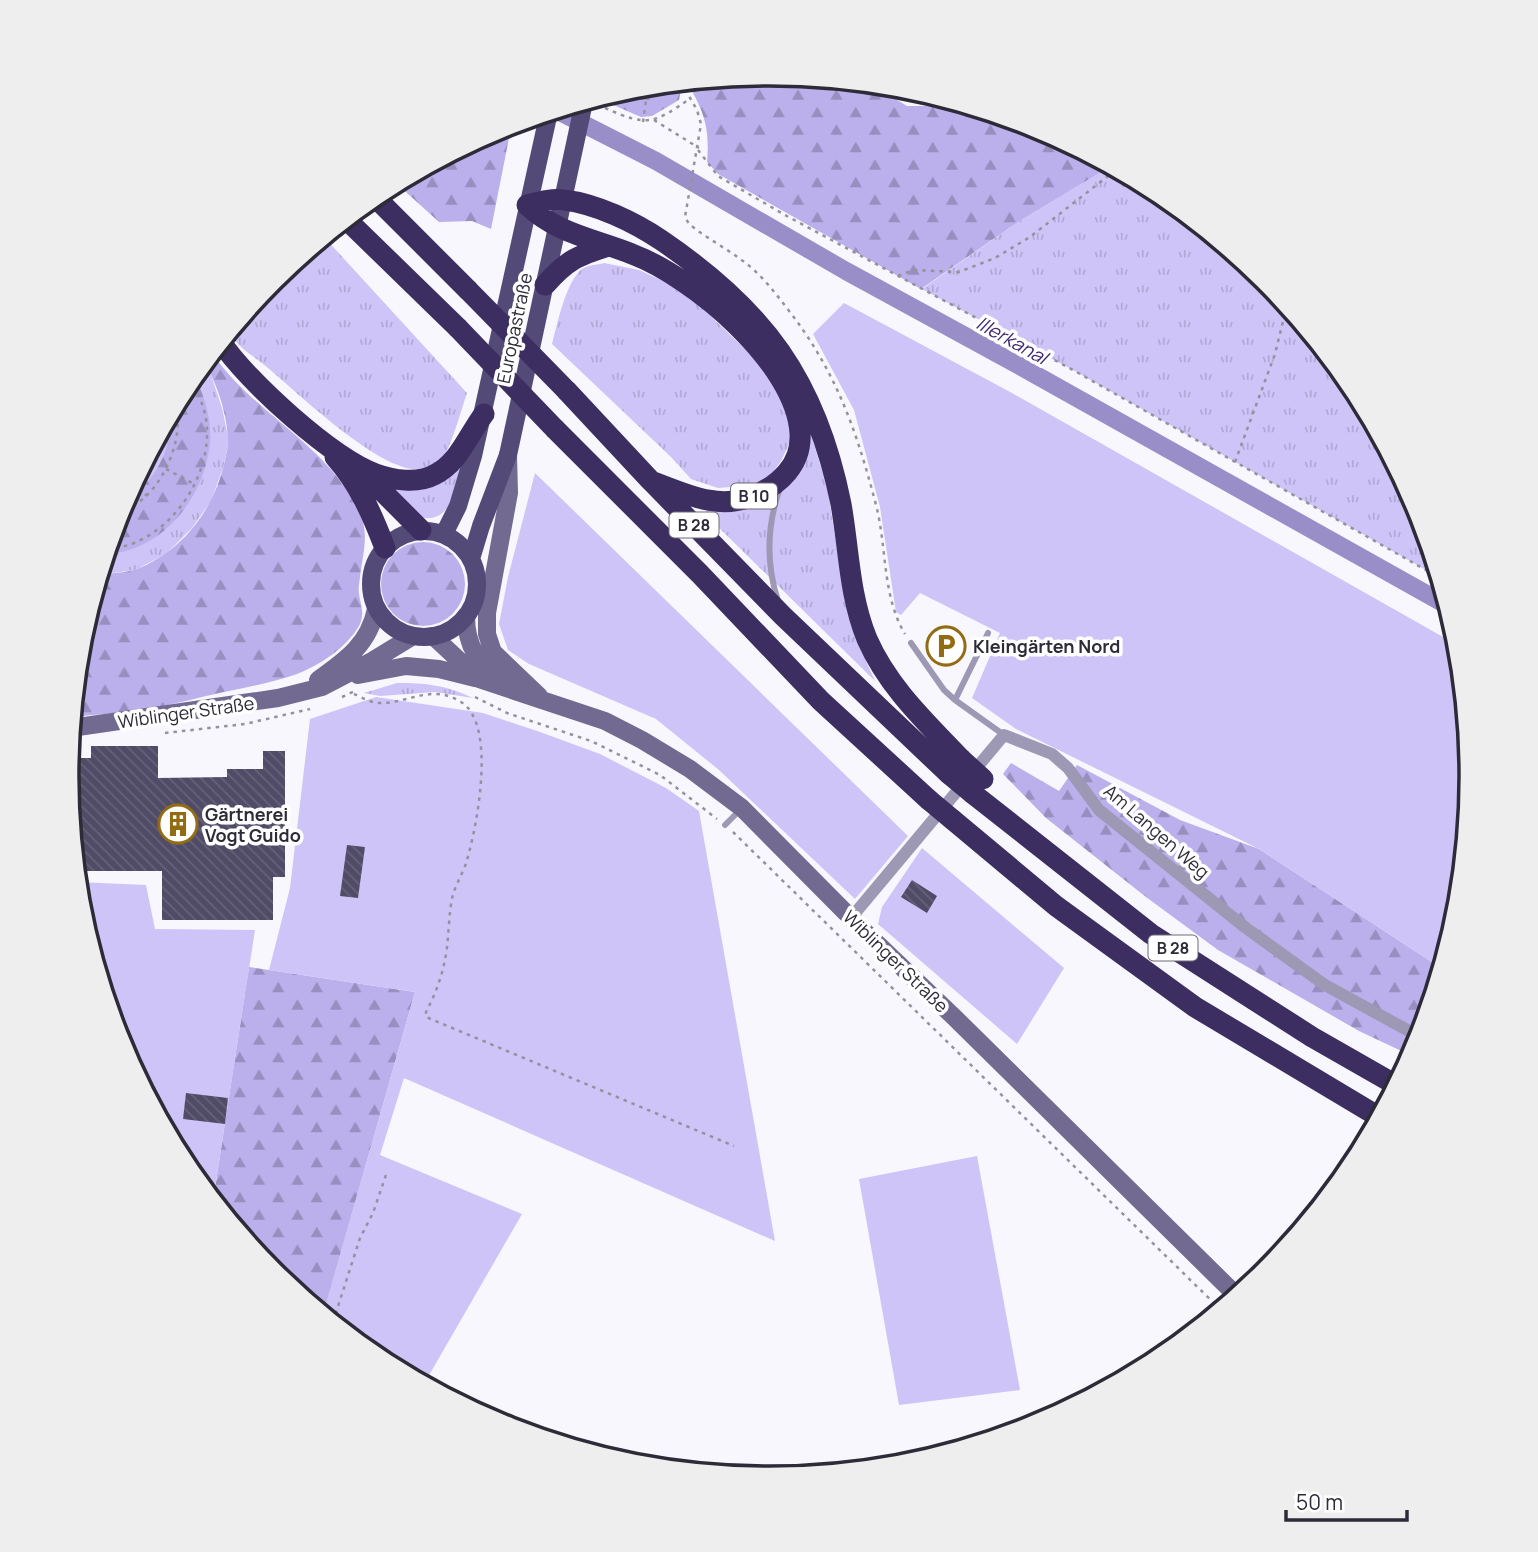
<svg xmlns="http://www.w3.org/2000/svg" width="1538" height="1552" font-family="Manrope,sans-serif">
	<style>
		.grass { fill: url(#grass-tufts) }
		.forest { fill: url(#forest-firs) }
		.park { fill: url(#park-dots) }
		.garden { fill: #cec4f8 }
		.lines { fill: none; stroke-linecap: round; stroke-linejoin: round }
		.canal { stroke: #9a8ec9; stroke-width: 18 }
		.building { fill: url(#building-back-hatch) }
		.path { stroke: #94929c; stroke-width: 2.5; stroke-dasharray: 3.5 5; stroke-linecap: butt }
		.lane { stroke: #9d98b3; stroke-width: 6 }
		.street { stroke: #9d98b3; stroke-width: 12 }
		.secondary { stroke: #726a90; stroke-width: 18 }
		.primary { stroke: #544a77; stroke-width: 18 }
		.highway { stroke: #3c2e61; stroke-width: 21 }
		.highway-bridge { stroke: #3c2e61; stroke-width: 21 }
		.labels { text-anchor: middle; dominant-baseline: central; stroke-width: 7; stroke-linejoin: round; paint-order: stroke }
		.shield { fill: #fff; stroke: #6d6b74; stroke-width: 2 }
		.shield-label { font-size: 16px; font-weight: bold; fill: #2e2b38 }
		.street-label { font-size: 18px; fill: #2e2b38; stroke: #fff }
		.poi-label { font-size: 18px; font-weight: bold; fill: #2e2b38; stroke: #fff; text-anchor: start }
		.water-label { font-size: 19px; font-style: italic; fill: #402b72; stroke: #fff }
		.rim { fill: none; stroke: #2e2b38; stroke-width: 3.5 }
	</style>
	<defs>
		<pattern id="grass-tufts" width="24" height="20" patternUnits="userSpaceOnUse" patternTransform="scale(1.75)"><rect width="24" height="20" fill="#cec4f8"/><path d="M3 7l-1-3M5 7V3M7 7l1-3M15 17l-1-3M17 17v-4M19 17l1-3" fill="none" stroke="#b1a9d5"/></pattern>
		<pattern id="forest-firs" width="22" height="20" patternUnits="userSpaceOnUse" patternTransform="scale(1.75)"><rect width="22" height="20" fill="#bbafec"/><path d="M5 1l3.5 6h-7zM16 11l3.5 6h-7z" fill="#988fc0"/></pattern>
		<pattern id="park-dots" width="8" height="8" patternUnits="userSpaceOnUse" patternTransform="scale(1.75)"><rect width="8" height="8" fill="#cec4f8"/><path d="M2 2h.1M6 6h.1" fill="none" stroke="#b1a9d5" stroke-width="1.8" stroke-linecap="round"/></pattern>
		<pattern id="building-back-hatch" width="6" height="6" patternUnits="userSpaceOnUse" patternTransform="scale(1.75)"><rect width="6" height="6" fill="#504b66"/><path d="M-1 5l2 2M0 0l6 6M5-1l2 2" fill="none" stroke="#666279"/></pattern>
	</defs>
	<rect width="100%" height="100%" fill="#f8f7fe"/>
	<!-- grass -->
	<path class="grass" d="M 1111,166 L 1160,192 L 1266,280 L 1353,386 L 1418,508 L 1440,578 L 1073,370 L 922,289 L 1018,222 Z
		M 324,237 L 467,393 C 462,407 449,456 439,462 C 429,469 415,471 403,467 C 362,454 302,397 268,368 C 253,355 240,350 229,332 L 273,279 Z
		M 604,263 L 639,270 L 676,287 L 696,302 L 767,370 L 790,419 L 790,442 L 781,461 L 770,476 L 755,485 L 718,488 L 691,479 L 671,457 L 552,344 C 557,325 566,281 582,269 C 587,265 597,265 604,263 Z
		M 204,362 L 210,372 L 222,408 L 229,441 L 223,468 L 211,501 L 192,528 L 166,554 L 135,570 L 99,575 L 106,554 L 118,553 L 199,385 L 194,375 Z
		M 166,421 C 175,453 148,487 122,503 Z
		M 810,431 L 828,491 L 845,601 L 857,641 L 875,681 L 706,515 L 707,507 L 740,508 Z
		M 465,460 C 458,481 453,521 425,518 C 418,517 411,512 407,507 C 401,500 396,491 391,484 C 427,484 440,490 465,460 Z
		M 397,683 C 427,683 445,685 473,698 L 435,692 L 380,696 L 364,693 Z"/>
	<!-- forest -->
	<path class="forest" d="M 769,74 L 871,84 L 907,106 L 969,106 L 1038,127 L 1111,166 L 1018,222 L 921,289 L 718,174 L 707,162 C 710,127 704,112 687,82 Z
		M 676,83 L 681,90 L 679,100 L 652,116 L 641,117 L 604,101 L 605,95 L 632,87 Z
		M 512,123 L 491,229 L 472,221 L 439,222 L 396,183 L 501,127 Z
		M 212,353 C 248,406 310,436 346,489 C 374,530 364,540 359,585 C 357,600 367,610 359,626 C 346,648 320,665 297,674 C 273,682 249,687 224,692 C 200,697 176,704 152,708 C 126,713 99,714 72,717 L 80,639 L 99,575 C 111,573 126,573 137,569 C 183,551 215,508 225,460 C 226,454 229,446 228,439 C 227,414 217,383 204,362 Z
		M 194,375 C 204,395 212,419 210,442 C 206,496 162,552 106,554 L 122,503 C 148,487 175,453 166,421 L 185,385 Z
		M381 584a42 42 0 1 1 84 0a42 42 0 1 1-84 0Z
		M 1011,763 L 1059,791 L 1077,765 L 1180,820 L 1259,849 L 1441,968 L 1418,1045 L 1412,1056 L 1359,1031 L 1218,950 L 1146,897 L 1046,818 L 1003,774 Z
		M 249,967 L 415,992 L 324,1312 L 318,1310 L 272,1272 L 213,1201 Z"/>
	<!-- park -->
	<path class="park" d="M 1124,173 L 1160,192 L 1173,203 L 1112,184 Z"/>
	<!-- garden -->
	<path class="garden" d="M 844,303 L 1012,393 L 1459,646 L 1471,776 L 1458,913 L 1441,968 L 1259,849 L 1016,729 L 972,698 L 1000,633 L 920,593 L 901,615 L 896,612 L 880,507 L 854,410 L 813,334 Z
		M 535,473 L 908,836 L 855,899 L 719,770 L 656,719 L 529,664 L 508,650 L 499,624 L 508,577 Z
		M 376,697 L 483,713 L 540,732 L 600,754 L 666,788 L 699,811 L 775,1241 L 404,1078 L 380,1155 L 522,1214 L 424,1384 L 378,1360 L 318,1311 L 324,1311 L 415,992 L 269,970 L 290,888 L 310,719 Z
		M 922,848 L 1064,968 L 1017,1044 L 878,924 L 882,907 Z
		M 77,882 L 146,885 L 155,929 L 255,930 L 213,1201 L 185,1166 L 120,1044 L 80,913 Z
		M 977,1156 L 1020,1390 L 899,1405 L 859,1179 Z"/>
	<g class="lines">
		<!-- canal -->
		<path class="canal" d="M 556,110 L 656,161 L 846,271 L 1009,360 L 1448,606"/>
	</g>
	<!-- building -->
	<path class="building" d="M 91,746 L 158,746 L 158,778 L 227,777 L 227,769 L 263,769 L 263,751 L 285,751 L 285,877 L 273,877 L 273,920 L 162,920 L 162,871 L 76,871 L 66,776 L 68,758 L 91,758 Z
		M 347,845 L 365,847 L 358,898 L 340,896 Z
		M 912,880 L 937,896 L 927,913 L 901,897 Z
		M 186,1093 L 228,1098 L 225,1124 L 183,1119 Z"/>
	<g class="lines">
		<!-- path -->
		<path class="path" d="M 681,82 L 697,110 L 701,124 L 685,217 L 689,224 C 710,241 734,252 754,270 C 766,281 776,294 786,307 C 835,369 856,428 876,505 C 887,547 882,596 905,634
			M 605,108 C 648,127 653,124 691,98
			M 654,120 L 699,148
			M 643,122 L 648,85
			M 698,150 L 718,176 L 785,215 L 1073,370 L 1440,578
			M 898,276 L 913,270 L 959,272 L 995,258 L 1030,237 L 1117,169
			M 1235,462 L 1275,354 L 1287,305
			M 166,469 L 194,484
			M 134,481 L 147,496
			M 118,514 C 128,509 138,504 146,496 C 166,478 186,432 174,405
			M 107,549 C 166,546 215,477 206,419 C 204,406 197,391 191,378
			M 354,694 C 361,697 371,703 379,703 C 407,704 432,683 461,702 C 497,724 477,826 467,860 C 464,871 457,882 453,894 C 449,911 449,930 447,947 C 444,971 437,991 426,1012 L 426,1017 L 734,1146
			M 342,697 L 355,691
			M 475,697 L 507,713 L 591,741 L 660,775 L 717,819
			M 165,733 L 245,724 L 310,709
			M 733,832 L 1221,1310
			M 333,1322 L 360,1238 L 373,1213 L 387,1172"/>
		<!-- lane -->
		<path class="lane" d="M 778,601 C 766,564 767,525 780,488
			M 911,643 L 944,690 L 955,700 L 988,633
			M 955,700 L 1004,735
			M 725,825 L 741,809
			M 115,1028 L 173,1136 L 185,1166"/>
		<!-- street -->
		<path class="street" d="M 851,918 L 1004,735 L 1052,754 L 1068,768 L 1099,810 L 1246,928 L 1325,985 L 1420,1037"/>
		<!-- secondary -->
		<path class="secondary" d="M 508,455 L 509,493 L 487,613 L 487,634 L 493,652 L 539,696
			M 466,616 C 466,648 479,663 503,683
			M 433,636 L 479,679 L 605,721 L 642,740 L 690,769 L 742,808 L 864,931 L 955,1018 L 1237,1296
			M 358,675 L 406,666 L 439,669 L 475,678
			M 318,680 C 346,660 369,644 376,609
			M 71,728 L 278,698 L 322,687 L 372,661 L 413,636"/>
		<!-- primary -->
		<path class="primary" d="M371 584a53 53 0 1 1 106 0a53 53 0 1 1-106 0Z
			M 444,534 L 458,506 L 473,456 L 549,112
			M 471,559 L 481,526 L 508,455 L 584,102"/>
		<!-- highway -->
		<path class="highway" d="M 374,196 L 468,290
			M 346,219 L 458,328
			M 545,285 C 567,260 577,256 608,246
			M 221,342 C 247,381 332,458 376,474 C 393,480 417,484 434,475 C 459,463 468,435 484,414
			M 567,391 L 651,481 L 783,616 L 949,774
			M 555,429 L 700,574 L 821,701 L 929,800
			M 335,457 C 359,484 372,514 385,548
			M 362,471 L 421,530
			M 651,481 C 684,493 718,511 753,496 C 780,485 802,464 800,433 C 796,363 693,277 632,254 C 595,239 557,234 527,205 C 539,202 552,198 564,200 C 597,204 634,222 661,240 C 764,310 816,380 841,504 C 849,549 849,595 867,639 C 888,687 926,722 961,759
			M 972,793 L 1151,934 L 1312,1037 L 1396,1085
			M 953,820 L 1056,906 L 1195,1007 L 1379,1117"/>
		<!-- highway-bridge -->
		<path class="highway-bridge" d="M 468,290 L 567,391
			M 458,328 L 555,429
			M 961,759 L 983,779
			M 949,774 L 972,793
			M 929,800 L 953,820"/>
	</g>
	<!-- icons -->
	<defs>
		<g id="parking-ring" transform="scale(2.0125)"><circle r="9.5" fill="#fff" stroke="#916c13" stroke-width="1.5"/><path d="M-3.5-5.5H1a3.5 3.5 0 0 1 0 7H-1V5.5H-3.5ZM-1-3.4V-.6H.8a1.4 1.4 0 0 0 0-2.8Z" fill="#916c13"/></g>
		<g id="building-ring" transform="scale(2.0125)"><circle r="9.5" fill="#fff" stroke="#916c13" stroke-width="1.5"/><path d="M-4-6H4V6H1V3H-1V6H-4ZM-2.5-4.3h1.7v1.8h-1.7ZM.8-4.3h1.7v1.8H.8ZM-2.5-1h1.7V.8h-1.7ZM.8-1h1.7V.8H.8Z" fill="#916c13"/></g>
	</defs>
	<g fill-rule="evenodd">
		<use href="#parking-ring" x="946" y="646"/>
		<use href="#building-ring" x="178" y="824"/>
	</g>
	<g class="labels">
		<!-- shield labels -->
		<g class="shield">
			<rect x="731" y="483.5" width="46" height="25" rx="5"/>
			<rect x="669.5" y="512.5" width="49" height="25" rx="5"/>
			<rect x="1148.5" y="935.5" width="49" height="25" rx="5"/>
		</g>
		<g class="shield-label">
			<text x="754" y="496">B 10</text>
			<text x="694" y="525">B 28</text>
			<text x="1173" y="948">B 28</text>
		</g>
		<!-- street labels -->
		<g class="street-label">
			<text transform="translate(514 328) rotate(-78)">Europastraße</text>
			<text transform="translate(186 712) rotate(-8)">Wiblinger Straße</text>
			<text transform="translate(1157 831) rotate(41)">Am Langen Weg</text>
			<text transform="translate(896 961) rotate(44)">Wiblinger Straße</text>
		</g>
		<!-- poi labels -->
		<g class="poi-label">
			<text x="973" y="646">Kleingärten Nord</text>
			<text x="205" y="814">Gärtnerei<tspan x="205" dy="21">Vogt Guido</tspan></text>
		</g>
		<!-- water labels -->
		<g class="water-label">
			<text transform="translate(1012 340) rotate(29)">Illerkanal</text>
		</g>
	</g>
	<!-- crop -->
	<path d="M0 0H1538V1552H0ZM79 776a690 690 0 1 1 1380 0a690 690 0 1 1-1380 0Z" fill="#eeeeef" fill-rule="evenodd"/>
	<path class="rim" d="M79 776a690 690 0 1 1 1380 0a690 690 0 1 1-1380 0Z"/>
	<!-- scale -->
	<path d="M1286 1510v10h121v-10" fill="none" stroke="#2e2b38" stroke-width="3.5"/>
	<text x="1296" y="1510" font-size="21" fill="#2e2b38" stroke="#ffffff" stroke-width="5" paint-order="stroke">50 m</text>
</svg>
